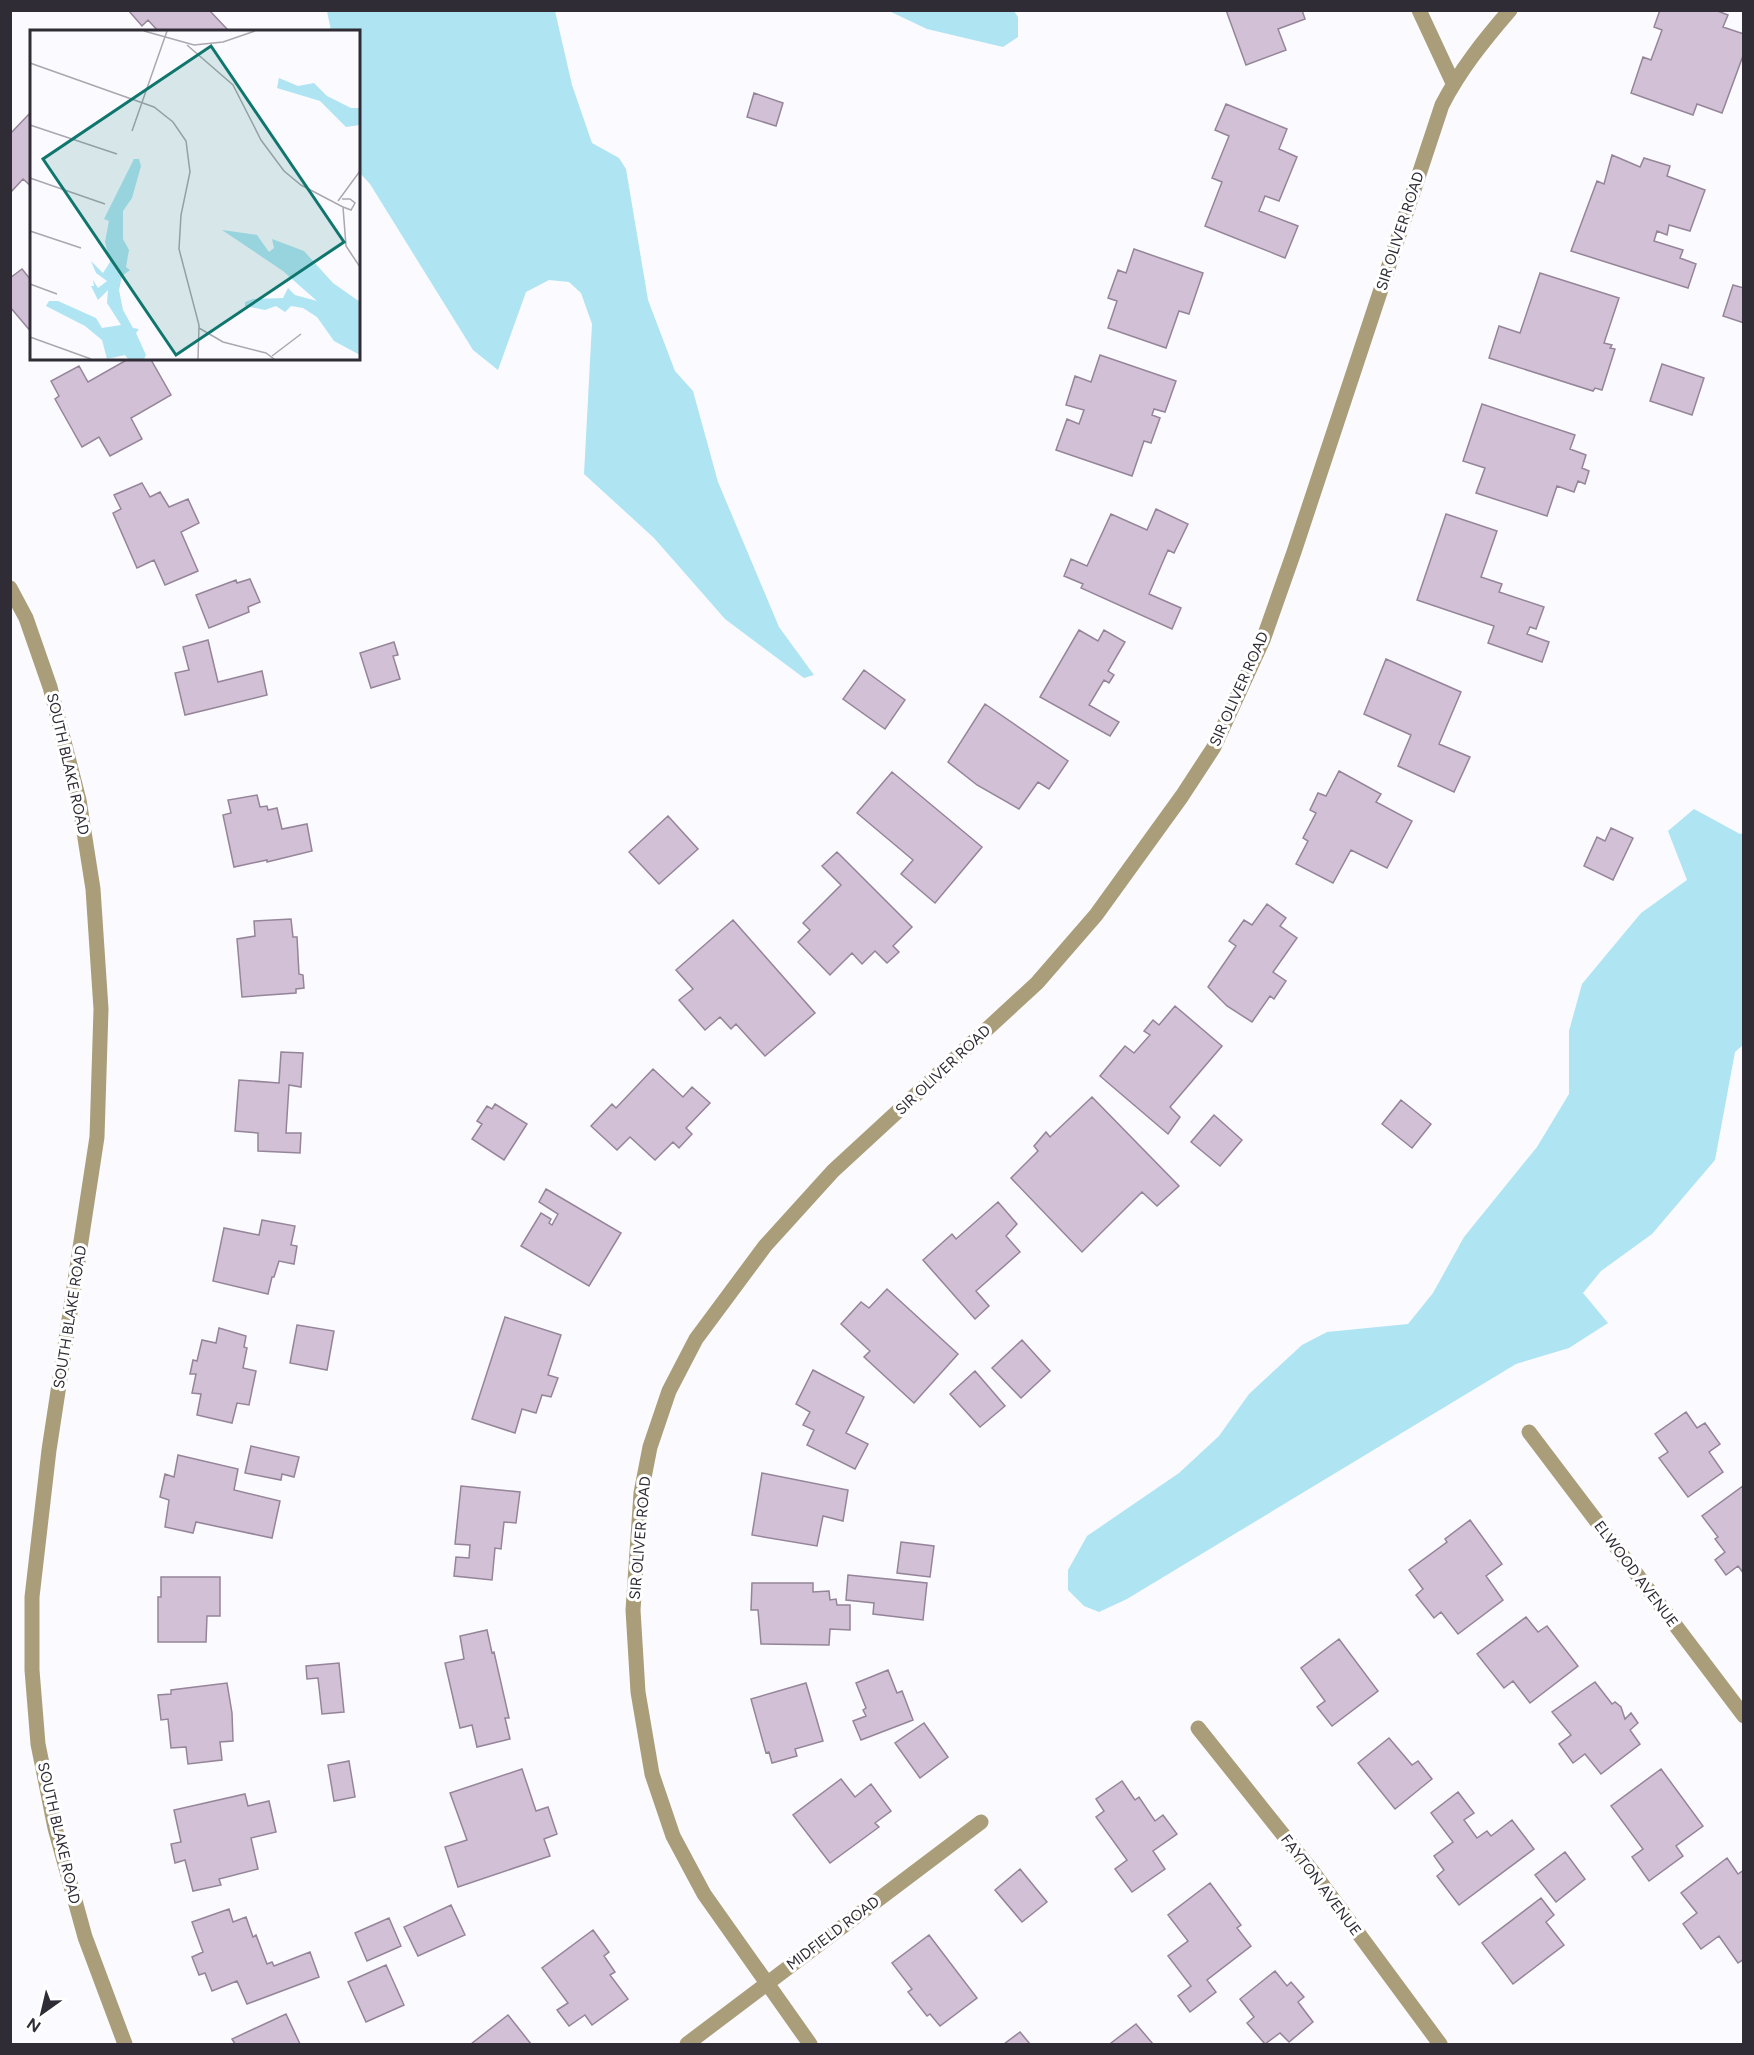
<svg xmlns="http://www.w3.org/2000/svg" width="1754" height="2055" font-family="Figtree,sans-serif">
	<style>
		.water { fill: #afe4f2 }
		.building { fill: #d2c1d6; stroke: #958599; stroke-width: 1.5 }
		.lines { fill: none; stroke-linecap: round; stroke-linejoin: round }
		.minor { stroke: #a99e79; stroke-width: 15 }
		.labels { text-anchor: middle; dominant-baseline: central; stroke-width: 6; stroke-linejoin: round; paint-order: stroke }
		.street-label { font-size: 15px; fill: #2f2c35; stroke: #fff }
		.inset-road { fill: none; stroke: #a9a8ae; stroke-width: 1.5 }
		.view { fill: #0f766e; fill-opacity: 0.15; stroke: #0f766e; stroke-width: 3 }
		.inset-edge { fill: none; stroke: #2f2c35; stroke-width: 3 }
	</style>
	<rect width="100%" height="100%" fill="#fbfaff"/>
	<!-- water -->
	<path class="water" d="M 327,11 L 555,11 L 572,85 L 592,143 L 619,158 L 626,169 L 648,300 L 675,371 L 693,391 L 718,482 L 779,627 L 814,675 L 804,678 L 725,619 L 654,538 L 584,474 L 592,324 L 581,293 L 569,282 L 549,280 L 526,292 L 498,370 L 473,350 L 370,184 L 359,172 L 358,32 L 331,31 Z
		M 889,11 L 1014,11 L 1018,17 L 1018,37 L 1003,47 L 927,29 Z
		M 1694,809 L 1740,834 L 1743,833 L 1743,1045 L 1735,1052 L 1715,1160 L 1652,1234 L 1601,1271 L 1583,1293 L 1608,1323 L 1569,1348 L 1516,1364 L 1127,1599 L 1099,1612 L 1084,1606 L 1068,1590 L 1068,1570 L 1087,1536 L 1179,1473 L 1219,1436 L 1249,1394 L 1302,1345 L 1327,1332 L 1408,1324 L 1433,1293 L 1464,1237 L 1537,1147 L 1569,1094 L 1569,1031 L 1582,984 L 1641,913 L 1687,880 L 1668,831 Z"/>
	<!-- building -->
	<path class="building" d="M 128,10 L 209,10 L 228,30 L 159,32 L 148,20 L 142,26 Z
		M 1226,10 L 1302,10 L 1305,19 L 1278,29 L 1286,50 L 1246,65 Z
		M 1660,10 L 1715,10 L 1728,15 L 1723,27 L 1744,34 L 1744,53 L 1722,113 L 1697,104 L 1693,115 L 1631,93 L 1643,57 L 1651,60 L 1662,30 L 1654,27 Z
		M 754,93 L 783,103 L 776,126 L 747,117 Z
		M 1226,104 L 1287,129 L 1279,149 L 1297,157 L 1279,201 L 1265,196 L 1259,211 L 1298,226 L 1285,258 L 1205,226 L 1222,182 L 1212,178 L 1229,136 L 1215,130 Z
		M 30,113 L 32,115 L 32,187 L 23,179 L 10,193 L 10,134 Z
		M 1612,155 L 1640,167 L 1644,158 L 1670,166 L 1667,176 L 1705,190 L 1690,231 L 1669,225 L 1667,235 L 1657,231 L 1654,241 L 1683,250 L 1680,258 L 1696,264 L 1688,288 L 1571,251 L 1597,181 L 1604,184 Z
		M 1134,249 L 1203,273 L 1189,314 L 1179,311 L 1166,348 L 1108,328 L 1117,301 L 1108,298 L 1118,270 L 1126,273 Z
		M 22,269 L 30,279 L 32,277 L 32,333 L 10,307 L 10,278 Z
		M 1540,273 L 1619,298 L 1604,343 L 1612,345 L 1610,348 L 1615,349 L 1602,390 L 1595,388 L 1593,391 L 1489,358 L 1499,326 L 1520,333 Z
		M 1733,285 L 1744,288 L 1744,323 L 1723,316 Z
		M 1100,355 L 1176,381 L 1165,412 L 1154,409 L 1152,415 L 1160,418 L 1151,443 L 1144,441 L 1132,476 L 1056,450 L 1067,419 L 1079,424 L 1084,410 L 1066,405 L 1075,376 L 1091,382 Z
		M 130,358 L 150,358 L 171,395 L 131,418 L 142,439 L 110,456 L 99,437 L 82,447 L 55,399 L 59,396 L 51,381 L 79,366 L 88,382 Z
		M 1662,364 L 1704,378 L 1692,415 L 1650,401 Z
		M 1482,404 L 1575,435 L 1570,449 L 1586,455 L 1582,468 L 1589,471 L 1585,484 L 1578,481 L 1574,492 L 1557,486 L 1547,516 L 1476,493 L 1485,468 L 1463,461 Z
		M 142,483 L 150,497 L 160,492 L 169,507 L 188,499 L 199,523 L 181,532 L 198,571 L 165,585 L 154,560 L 137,568 L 113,513 L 121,509 L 114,495 Z
		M 1156,509 L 1188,524 L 1174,553 L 1168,550 L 1149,594 L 1181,608 L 1172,629 L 1081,588 L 1083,584 L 1064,576 L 1071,559 L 1087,566 L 1111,514 L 1147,530 Z
		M 1446,514 L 1497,531 L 1481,577 L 1502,584 L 1499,592 L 1544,607 L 1536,629 L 1530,627 L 1527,634 L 1549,642 L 1542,662 L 1488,643 L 1494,626 L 1417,600 Z
		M 250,579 L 260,602 L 248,607 L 249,612 L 209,628 L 196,595 L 236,580 L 237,583 Z
		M 1079,630 L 1098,641 L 1104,630 L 1125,642 L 1108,671 L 1114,675 L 1109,683 L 1104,680 L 1089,705 L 1119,722 L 1110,736 L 1040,697 Z
		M 208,640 L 218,682 L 262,671 L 267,695 L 185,715 L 175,673 L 189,670 L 183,647 Z
		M 394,642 L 398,655 L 393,656 L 400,679 L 371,688 L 360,653 Z
		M 1386,659 L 1461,692 L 1439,744 L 1470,757 L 1454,792 L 1398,766 L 1411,735 L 1364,714 Z
		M 864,670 L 905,700 L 885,729 L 843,699 Z
		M 985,704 L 1068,761 L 1049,789 L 1038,782 L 1019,809 L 977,785 L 948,762 Z
		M 1339,771 L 1381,794 L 1376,802 L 1412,821 L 1387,868 L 1351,850 L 1333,883 L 1296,864 L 1308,841 L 1303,838 L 1316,813 L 1310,810 L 1318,793 L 1326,796 Z
		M 892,772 L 982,847 L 935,903 L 901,874 L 913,860 L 857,813 Z
		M 257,795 L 260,807 L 267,806 L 268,810 L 277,808 L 282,829 L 307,824 L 312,851 L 267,862 L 267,860 L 234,867 L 223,815 L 231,813 L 228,800 Z
		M 668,816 L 698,849 L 659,884 L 629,852 Z
		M 1611,828 L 1633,838 L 1613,880 L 1584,866 L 1597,837 L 1605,841 Z
		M 837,852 L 912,927 L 893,946 L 899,952 L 887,963 L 875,951 L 862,964 L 852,953 L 830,975 L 798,942 L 810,930 L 803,923 L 841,885 L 822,866 Z
		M 1267,904 L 1286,918 L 1280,926 L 1297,938 L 1273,972 L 1286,981 L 1274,999 L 1270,996 L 1252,1022 L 1227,1006 L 1208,987 L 1236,946 L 1229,941 L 1244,920 L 1252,925 Z
		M 291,919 L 293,937 L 297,937 L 299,974 L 303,975 L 304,988 L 296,989 L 296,993 L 242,997 L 237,939 L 255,936 L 254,921 Z
		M 733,920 L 815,1013 L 765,1056 L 736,1024 L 731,1029 L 720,1017 L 705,1030 L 679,1000 L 693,989 L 676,970 Z
		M 1175,1006 L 1222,1046 L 1170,1107 L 1180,1117 L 1168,1134 L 1100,1076 L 1125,1046 L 1134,1053 L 1150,1035 L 1144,1031 L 1153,1020 L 1159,1025 Z
		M 281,1052 L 303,1053 L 301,1087 L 289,1085 L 286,1133 L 301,1133 L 300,1153 L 258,1151 L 258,1133 L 235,1131 L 239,1080 L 279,1083 Z
		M 653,1069 L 683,1097 L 692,1087 L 710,1103 L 686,1128 L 692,1134 L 679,1148 L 673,1142 L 655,1160 L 630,1137 L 617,1150 L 591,1126 L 612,1104 L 616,1108 Z
		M 1092,1097 L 1179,1186 L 1157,1206 L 1142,1192 L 1082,1252 L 1011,1178 L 1038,1151 L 1034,1146 L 1046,1132 L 1050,1137 Z
		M 1401,1100 L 1431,1124 L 1412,1148 L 1382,1124 Z
		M 495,1104 L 527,1124 L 504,1160 L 472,1139 L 482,1124 L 477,1121 L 487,1106 L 492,1109 Z
		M 1214,1115 L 1242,1140 L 1220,1166 L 1191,1142 Z
		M 546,1189 L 621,1233 L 589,1286 L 521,1246 L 541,1213 L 551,1219 L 549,1223 L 552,1225 L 558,1214 L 539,1202 Z
		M 998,1202 L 1017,1224 L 1006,1236 L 1020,1252 L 976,1291 L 989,1306 L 975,1319 L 923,1260 L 952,1234 L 956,1239 Z
		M 262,1220 L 295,1226 L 291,1245 L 297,1246 L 294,1264 L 279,1261 L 274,1277 L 272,1277 L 268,1294 L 213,1281 L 224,1228 L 259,1235 Z
		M 887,1289 L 958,1354 L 914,1403 L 864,1357 L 870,1351 L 841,1324 L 861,1302 L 869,1308 Z
		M 505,1317 L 561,1335 L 548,1375 L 558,1378 L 551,1397 L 542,1395 L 536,1413 L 522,1409 L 515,1433 L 472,1419 Z
		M 297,1325 L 334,1331 L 327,1370 L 290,1363 Z
		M 219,1328 L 246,1336 L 244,1347 L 247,1348 L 243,1368 L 256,1371 L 249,1405 L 237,1403 L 232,1423 L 197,1415 L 201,1394 L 192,1393 L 196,1374 L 190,1374 L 193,1360 L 197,1361 L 202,1340 L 216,1343 Z
		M 1022,1340 L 1050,1371 L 1021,1398 L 992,1368 Z
		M 813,1370 L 864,1397 L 846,1433 L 868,1444 L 855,1469 L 807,1445 L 814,1430 L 803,1425 L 810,1412 L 796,1404 Z
		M 975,1371 L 1005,1406 L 980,1427 L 950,1394 Z
		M 1686,1412 L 1697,1428 L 1705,1423 L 1720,1444 L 1709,1452 L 1723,1472 L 1688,1497 L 1659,1458 L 1668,1452 L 1655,1434 Z
		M 251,1446 L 299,1457 L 294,1477 L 282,1474 L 281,1480 L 245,1473 Z
		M 178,1455 L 238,1469 L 234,1490 L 280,1501 L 272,1538 L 196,1522 L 193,1533 L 165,1527 L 169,1500 L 160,1497 L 165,1474 L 174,1477 Z
		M 762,1473 L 848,1490 L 843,1521 L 823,1516 L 817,1546 L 752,1535 Z
		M 461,1486 L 520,1492 L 516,1523 L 504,1522 L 501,1549 L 495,1548 L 492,1580 L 454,1576 L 456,1557 L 469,1558 L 470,1545 L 455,1544 Z
		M 1743,1486 L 1744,1574 L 1738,1566 L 1726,1575 L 1715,1560 L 1725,1552 L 1715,1539 L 1718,1537 L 1702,1516 Z
		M 1470,1520 L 1502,1564 L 1486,1576 L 1503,1600 L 1458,1634 L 1441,1612 L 1434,1618 L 1416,1595 L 1423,1589 L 1409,1570 L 1447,1542 L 1445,1539 Z
		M 901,1542 L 934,1546 L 930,1577 L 897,1573 Z
		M 848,1575 L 927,1583 L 923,1620 L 873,1614 L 874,1603 L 846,1600 Z
		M 161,1577 L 220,1577 L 220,1616 L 207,1616 L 206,1642 L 158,1642 L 158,1597 L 161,1597 Z
		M 752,1583 L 813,1583 L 813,1592 L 829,1591 L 830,1600 L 836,1599 L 837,1605 L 850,1605 L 850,1630 L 830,1629 L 829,1645 L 761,1644 L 758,1610 L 751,1610 Z
		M 1526,1617 L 1538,1632 L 1547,1626 L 1578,1666 L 1530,1703 L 1513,1681 L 1504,1688 L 1477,1654 Z
		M 487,1630 L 492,1653 L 494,1652 L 509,1718 L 505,1718 L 510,1739 L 477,1747 L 472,1725 L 460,1728 L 445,1663 L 464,1659 L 460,1636 Z
		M 1339,1639 L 1378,1691 L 1332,1726 L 1317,1707 L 1325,1701 L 1301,1668 Z
		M 339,1663 L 344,1712 L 322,1714 L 318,1678 L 307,1679 L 306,1666 Z
		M 888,1670 L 897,1693 L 902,1691 L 913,1720 L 861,1740 L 853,1721 L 866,1716 L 863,1710 L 866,1708 L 856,1683 Z
		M 1595,1682 L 1612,1704 L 1615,1702 L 1621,1707 L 1625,1719 L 1631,1713 L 1638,1723 L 1630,1730 L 1640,1744 L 1601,1774 L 1585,1754 L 1573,1763 L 1559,1744 L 1571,1735 L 1552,1712 Z
		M 227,1683 L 232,1713 L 233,1741 L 220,1742 L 222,1760 L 188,1764 L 186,1747 L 171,1748 L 168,1719 L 161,1720 L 158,1695 L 171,1694 L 171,1690 Z
		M 806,1683 L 823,1741 L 795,1749 L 797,1756 L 772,1763 L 769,1752 L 766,1753 L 751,1699 Z
		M 924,1723 L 948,1757 L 920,1778 L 895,1743 Z
		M 1389,1738 L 1412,1765 L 1418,1761 L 1432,1779 L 1395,1809 L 1358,1763 Z
		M 349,1761 L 355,1797 L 334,1801 L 328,1765 Z
		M 522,1769 L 536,1811 L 548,1807 L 557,1834 L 544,1839 L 550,1856 L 458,1887 L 445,1847 L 467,1840 L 450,1793 Z
		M 1661,1769 L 1703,1826 L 1676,1846 L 1683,1856 L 1649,1881 L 1632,1857 L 1643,1849 L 1611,1806 Z
		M 841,1779 L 855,1797 L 871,1784 L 891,1811 L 875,1823 L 879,1827 L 830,1863 L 793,1815 Z
		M 1122,1781 L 1135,1800 L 1139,1797 L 1155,1821 L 1163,1815 L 1177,1834 L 1153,1851 L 1165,1869 L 1132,1892 L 1115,1869 L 1127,1860 L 1096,1817 L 1104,1811 L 1096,1799 Z
		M 1458,1792 L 1474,1813 L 1464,1820 L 1477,1838 L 1487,1831 L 1491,1836 L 1512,1820 L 1534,1849 L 1459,1905 L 1437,1876 L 1444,1870 L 1434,1856 L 1453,1842 L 1431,1813 Z
		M 245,1794 L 248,1806 L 269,1801 L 276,1832 L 251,1838 L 258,1869 L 219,1879 L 221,1885 L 193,1891 L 185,1860 L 175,1863 L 171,1844 L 181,1842 L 174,1810 Z
		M 1565,1852 L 1585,1879 L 1556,1902 L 1535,1875 Z
		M 1727,1858 L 1738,1874 L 1744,1870 L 1744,1959 L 1738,1963 L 1719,1936 L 1701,1949 L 1683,1924 L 1697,1913 L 1681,1893 Z
		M 1020,1869 L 1047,1902 L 1022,1922 L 995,1890 Z
		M 1210,1883 L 1241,1925 L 1237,1928 L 1251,1946 L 1207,1980 L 1216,1992 L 1190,2012 L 1178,1996 L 1191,1986 L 1168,1956 L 1188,1941 L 1168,1915 Z
		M 1541,1898 L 1554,1915 L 1546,1922 L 1564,1945 L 1513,1984 L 1482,1943 Z
		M 451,1905 L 465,1935 L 418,1956 L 404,1927 Z
		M 229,1909 L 233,1922 L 246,1917 L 253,1937 L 256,1935 L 267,1964 L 272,1962 L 274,1966 L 310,1952 L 319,1977 L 247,2004 L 237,1981 L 212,1991 L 205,1973 L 199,1975 L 192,1957 L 203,1952 L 192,1922 Z
		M 389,1918 L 401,1946 L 367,1961 L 355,1933 Z
		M 593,1930 L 609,1952 L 604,1956 L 615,1972 L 610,1975 L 628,1999 L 592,2025 L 585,2015 L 569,2026 L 557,2010 L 568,2003 L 542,1968 Z
		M 929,1935 L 977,1998 L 940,2026 L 930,2014 L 927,2016 L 908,1992 L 912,1989 L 892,1963 Z
		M 386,1965 L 404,2005 L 366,2022 L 348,1982 Z
		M 1275,1971 L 1287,1986 L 1291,1982 L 1304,1997 L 1298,2002 L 1313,2022 L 1289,2042 L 1280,2033 L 1265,2044 L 1247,2023 L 1254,2017 L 1240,1999 Z
		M 286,2014 L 300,2044 L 235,2044 L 232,2039 Z
		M 508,2015 L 531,2044 L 471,2044 Z
		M 1136,2024 L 1153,2044 L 1112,2044 L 1111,2043 Z
		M 1020,2032 L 1030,2044 L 1004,2044 Z"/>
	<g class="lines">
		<!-- minor -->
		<path class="minor" d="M 1419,10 L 1453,83
			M 10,588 L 26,618 L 50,687 L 79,800 L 93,889 L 101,1009 L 97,1137 L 49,1450 L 32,1597 L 32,1670 L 38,1744 L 55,1828 L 85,1937 L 125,2044
			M 1529,1432 L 1744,1716
			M 1198,1728 L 1313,1872 L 1440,2044
			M 687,2044 L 981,1822
			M 810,2044 L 704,1894 L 673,1836 L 652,1774 L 638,1692 L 633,1610 L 641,1493 L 650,1447 L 669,1391 L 696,1339 L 765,1246 L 833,1171 L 1037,983 L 1096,915 L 1182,796 L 1214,747 L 1263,640 L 1294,552 L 1442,105 C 1460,70 1484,40 1510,10"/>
	</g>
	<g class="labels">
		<!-- street labels -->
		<g class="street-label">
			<text transform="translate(1400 231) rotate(-72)">SIR OLIVER ROAD</text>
			<text transform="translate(1239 689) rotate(-66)">SIR OLIVER ROAD</text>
			<text transform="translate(68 764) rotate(77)">SOUTH BLAKE ROAD</text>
			<text transform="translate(943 1070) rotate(-43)">SIR OLIVER ROAD</text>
			<text transform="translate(70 1317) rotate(-81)">SOUTH BLAKE ROAD</text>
			<text transform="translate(640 1538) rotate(-85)">SIR OLIVER ROAD</text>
			<text transform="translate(1636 1574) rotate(53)">ELWOOD AVENUE</text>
			<text transform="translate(59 1833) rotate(77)">SOUTH BLAKE ROAD</text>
			<text transform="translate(1321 1885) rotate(53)">FAYTON AVENUE</text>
			<text transform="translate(833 1933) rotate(-37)">MIDFIELD ROAD</text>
		</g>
	</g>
	<!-- overview -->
	<g transform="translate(30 30)">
		<rect width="330" height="330" fill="#fbfaff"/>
		<path d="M 249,48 L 268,56 L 284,53 L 297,66 L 321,78 L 330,78 L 330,95 L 316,97 L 290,71 L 247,58 ZM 104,129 L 109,129 L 111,136 L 102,168 L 93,181 L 93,209 L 99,220 L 96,237 L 100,240 L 92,246 L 89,260 L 93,280 L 103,298 L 109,299 L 106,303 L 116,325 L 114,329 L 98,329 L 95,325 L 77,329 L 72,310 L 55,296 L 16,276 L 19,271 L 28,271 L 66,288 L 72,298 L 91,295 L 77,273 L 78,260 L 68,270 L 61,256 L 64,256 L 63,250 L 68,258 L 77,251 L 66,243 L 61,231 L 73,243 L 80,232 L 75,212 L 79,191 L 74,189 ZM 192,200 L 227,205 L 239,222 L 244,218 L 242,209 L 274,221 L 303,253 L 330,272 L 330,325 L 304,311 L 287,287 L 273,278 L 261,276 L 255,282 L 246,276 L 235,280 L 215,276 L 215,272 L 223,269 L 253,268 L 258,258 L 265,265 L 287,271 L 253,241 Z" fill="#afe4f2"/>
		<path class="inset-road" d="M 114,1 L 164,15 L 193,12 L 225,1M 157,15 L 203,55 L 231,110 L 254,141 L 271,155 L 313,177 L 316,216 L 330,237M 0,33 L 124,77 L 143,92 L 156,111 L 160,142 L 151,185 L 149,219 L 169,295 L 168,329M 0,95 L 87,124M 102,101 L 137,1M 0,148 L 75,174M 312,169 L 320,169 L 325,173 L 321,180 L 313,177M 308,171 L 330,141M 0,201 L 51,218M 0,254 L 27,264M 169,298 L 193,312 L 236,323 L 244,329M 0,307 L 61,329M 242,326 L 271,304"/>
		<path class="view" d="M 181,16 L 314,212 L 146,325 L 13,129 Z"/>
		<rect width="330" height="330" class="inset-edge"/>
	</g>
	<!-- border -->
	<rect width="1754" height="2055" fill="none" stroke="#2f2c35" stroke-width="24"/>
	<!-- north arrow -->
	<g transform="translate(42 2013) rotate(214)" stroke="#ffffff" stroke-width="4.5" paint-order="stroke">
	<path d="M0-4.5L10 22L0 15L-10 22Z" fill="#2f2c35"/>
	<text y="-9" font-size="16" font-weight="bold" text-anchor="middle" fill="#2f2c35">N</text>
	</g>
</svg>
